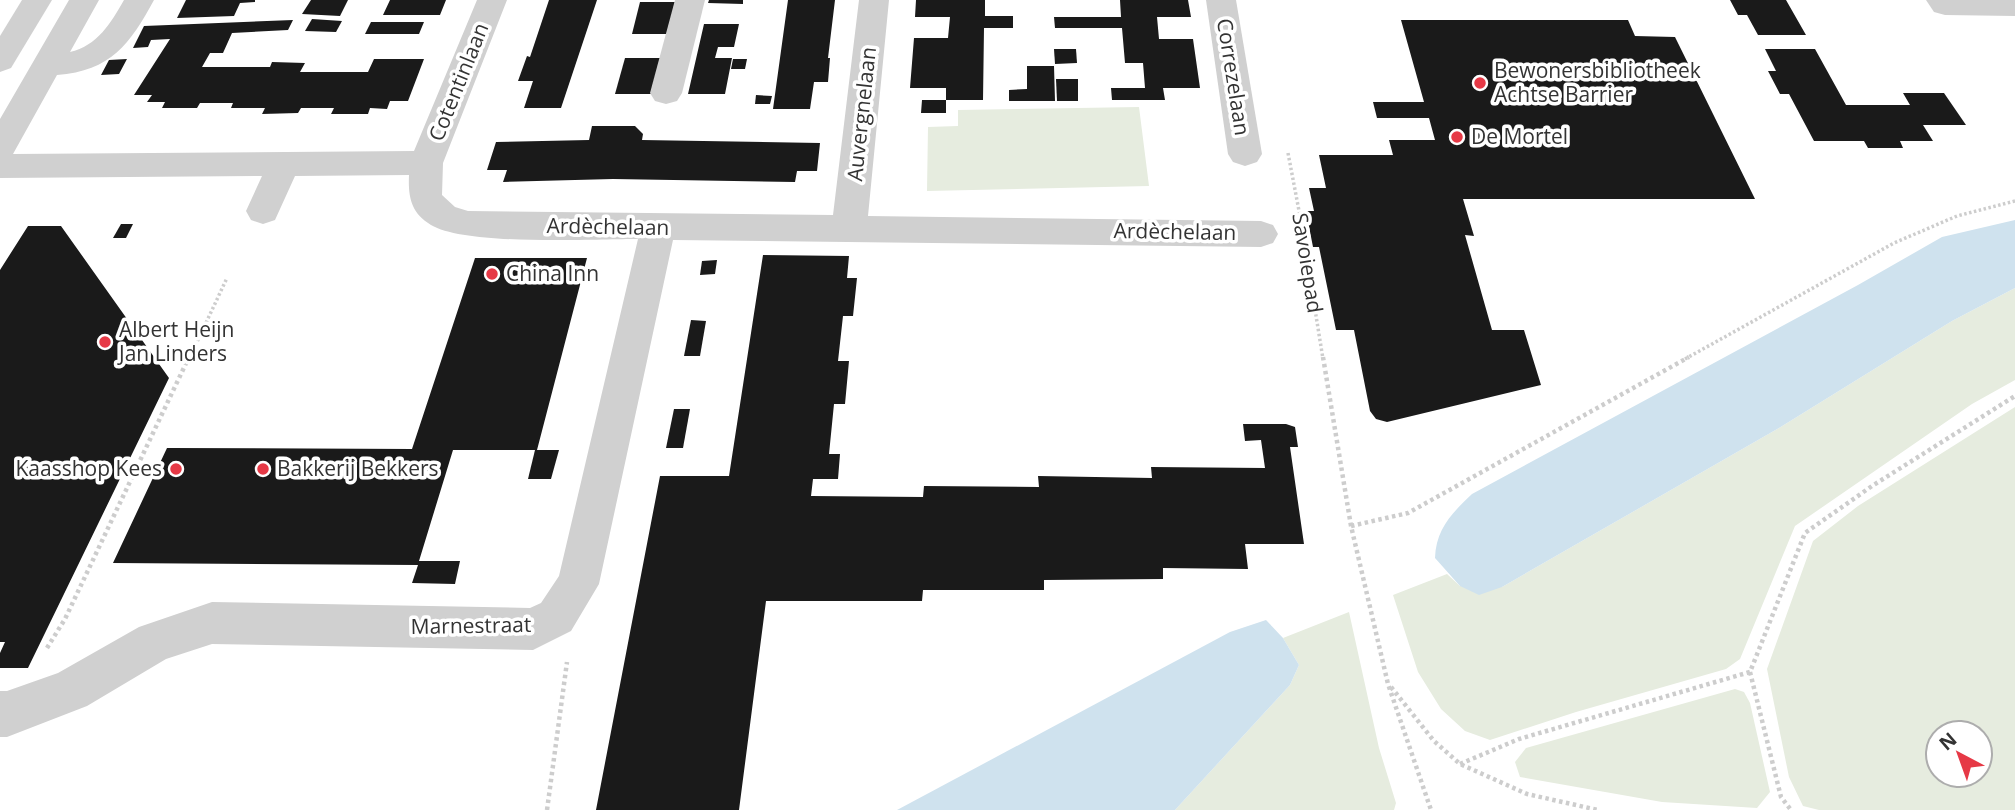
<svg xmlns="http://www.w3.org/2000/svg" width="2015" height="810" font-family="'Open Sans',sans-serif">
<rect width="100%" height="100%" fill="#fff"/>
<g fill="#e6ecdf" fill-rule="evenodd">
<polygon points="1139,107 1149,186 927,191 928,127 958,126 958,110"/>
<polygon points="2015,288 2015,380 1972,404 1795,526 1740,659 1726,669 1576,712 1490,740 1465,731 1441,709 1418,672 1393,595 1447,574 1460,586 1502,587 1779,428 1952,321"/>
<path d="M 2015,407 L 2015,810 L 1819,810 L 1803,806 L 1789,777 L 1767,669 L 1813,541 L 1858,506 ZM 1938,733 L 1980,733 L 1980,775 L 1938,775 Z"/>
<polygon points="1349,612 1379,748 1396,803 1394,810 1175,810 1290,685 1299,665 1283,638"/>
<polygon points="1735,689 1744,692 1750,703 1770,792 1757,808 1662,802 1520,777 1515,762 1526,748"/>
</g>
<g fill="#cfe2ee">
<path d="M 2015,220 L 2015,288 L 1952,321 L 1779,428 L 1502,587 L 1479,595 L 1460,586 L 1435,558 C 1436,529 1452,513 1472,494 L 1858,285 L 1942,237 Z"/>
<polygon points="1266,620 1283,638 1299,665 1290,685 1175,810 897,810 1230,632"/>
</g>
<g fill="#1a1a1a">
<polygon points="186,0 255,0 255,2 240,3 234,16 177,18"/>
<polygon points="311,0 348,0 340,16 302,14"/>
<polygon points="390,0 446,0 440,15 383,15"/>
<polygon points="549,0 597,0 561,108 524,108 533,81 518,81 527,56 530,57"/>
<polygon points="709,0 743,0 743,4 708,3"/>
<polygon points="788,0 835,0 828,58 830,58 828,82 814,82 810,109 773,109"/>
<polygon points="916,0 985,0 985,16 1013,16 1013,28 984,28 983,100 946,100 946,113 921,113 922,100 946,100 946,88 910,88 914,38 948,38 950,17 915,17"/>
<polygon points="1120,0 1188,0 1191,17 1157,17 1159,39 1193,39 1200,88 1163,88 1165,100 1112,100 1111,88 1145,88 1143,63 1125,63 1122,28 1055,28 1054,17 1121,17"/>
<polygon points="1730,0 1786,0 1806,35 1758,35 1747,15 1738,15"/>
<polygon points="640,2 675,2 667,34 632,34"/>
<polygon points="312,19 342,21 336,32 305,31"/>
<polygon points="293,20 288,30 232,33 223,53 210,53 202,67 270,67 272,62 305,63 300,72 368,72 374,59 424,59 408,101 390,101 387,109 370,108 368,114 331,114 334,108 301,108 298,113 262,114 265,108 231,108 233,103 200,103 197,108 162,108 165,102 147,102 152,95 134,95 170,39 151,40 148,47 133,48 144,26"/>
<polygon points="1401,20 1628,20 1635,36 1675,37 1755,199 1463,199 1474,236 1465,235 1492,330 1524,330 1541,385 1387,422 1376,419 1370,411 1354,330 1336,330 1319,247 1313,247 1306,211 1314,211 1309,188 1326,188 1319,155 1393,155 1389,140 1435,140 1429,118 1377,118 1373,102 1424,102"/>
<polygon points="371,22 424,22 419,34 365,34"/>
<polygon points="704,24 739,24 734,47 718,47 715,58 732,58 725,94 688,94"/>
<polygon points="1054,49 1076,49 1077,63 1055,64"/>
<polygon points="1765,49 1815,49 1846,105 1910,105 1903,93 1944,93 1966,125 1923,125 1933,141 1900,141 1903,148 1868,148 1864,141 1814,141 1789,94 1780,94 1768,71 1776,71"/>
<polygon points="625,58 661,58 652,94 615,94"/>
<polygon points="127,59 119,74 101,75 109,60"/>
<polygon points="733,59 747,59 745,69 731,69"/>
<polygon points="1027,66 1054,66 1055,101 1009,101 1009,90 1027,89"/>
<polygon points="1056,79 1078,79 1078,101 1057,101"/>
<polygon points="756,95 772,96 770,104 755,104"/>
<polygon points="592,126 635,126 643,134 642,140 820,143 817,171 797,171 795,182 613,179 503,182 507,170 487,170 496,142 589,140"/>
<polygon points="121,224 133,224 126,238 113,238"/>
<polygon points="28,226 61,226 169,378 28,668 0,668 0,653 5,642 0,642 0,270"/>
<polygon points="763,255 849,256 847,278 857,278 853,316 843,316 838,361 849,361 845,404 834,404 829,454 840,454 838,479 813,479 811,496 923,497 924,486 1039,487 1038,476 1152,478 1151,467 1265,468 1261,440 1245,441 1243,424 1286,424 1295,427 1298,447 1290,447 1304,544 1245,544 1248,569 1163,568 1163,579 1044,580 1044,590 923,590 922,601 766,601 739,810 596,810 660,476 729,476"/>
<polygon points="475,258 587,258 537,450 453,450 419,561 460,561 455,584 412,583 418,565 113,563 167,448 412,449"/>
<polygon points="717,260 715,274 700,275 702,261"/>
<polygon points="691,320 706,321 700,356 684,356"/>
<polygon points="674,409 690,409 683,448 666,448"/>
<polygon points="535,450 559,450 551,479 528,479"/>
</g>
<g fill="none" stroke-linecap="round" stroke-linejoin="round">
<g stroke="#cdcdcd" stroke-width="3.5" stroke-dasharray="2.5 2.5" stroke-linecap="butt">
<polyline points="1288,153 1300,216"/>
<polyline points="1303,235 1323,359"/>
<polyline points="189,359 227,278"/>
<polyline points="1685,359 1894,243 1957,216 2015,201"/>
</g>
<g stroke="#cdcdcd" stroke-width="4.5" stroke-dasharray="3.5 3.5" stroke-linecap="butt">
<polyline points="1323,357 1351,526 1388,684 1431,810"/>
<polyline points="1351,526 1408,513 1689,357"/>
<polyline points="47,648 65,619 189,357"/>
<polyline points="1750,672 1781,797 1791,810"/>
<polyline points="1391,687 1434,741 1460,764 1527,794 1598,810"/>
<polyline points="1460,764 1519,739 1750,672 1805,533 1872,486 2015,396"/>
<polyline points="547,810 567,662"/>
</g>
<g fill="#d0d0d0" fill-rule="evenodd">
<polygon points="22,0 52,0 11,68 0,72 0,36"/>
<path d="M 69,0 L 99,0 L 70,52 C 97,46 111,23 124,0 L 154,0 C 130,44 111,71 57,75 L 13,154 L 414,151 L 477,0 L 507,0 L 443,163 L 442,195 L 455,207 L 468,211 L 833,215 L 859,0 L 889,0 L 868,216 L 1261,221 L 1273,225 L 1278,234 L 1273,243 L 1261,247 L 673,240 L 599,584 L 571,631 L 533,650 L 212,644 L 166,659 L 87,706 L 7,737 L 0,737 L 0,691 L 7,691 L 58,673 L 139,627 L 212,602 L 530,608 L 541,603 L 559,576 L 638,239 C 592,239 466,246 431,225 C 411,213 408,197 409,175 L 295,176 L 275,220 L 263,224 L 251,220 L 246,211 L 262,176 L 0,178 L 0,119 Z"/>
<polygon points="675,0 705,0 682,93 677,101 666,104 655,101 650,93"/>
<polygon points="1206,0 1236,0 1262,154 1257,162 1245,166 1233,162 1228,154"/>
<polygon points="1926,0 2015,0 2015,16 1945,15 1934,12"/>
</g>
</g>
<g fill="#e63946" stroke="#fff" stroke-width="2.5">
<circle cx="1480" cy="83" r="7"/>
<circle cx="1457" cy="137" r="7"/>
<circle cx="492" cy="274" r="7"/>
<circle cx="105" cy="342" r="7"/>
<circle cx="176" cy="469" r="7"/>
<circle cx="263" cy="469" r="7"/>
</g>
<g text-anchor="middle" stroke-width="7" stroke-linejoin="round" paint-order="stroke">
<g font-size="21" fill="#333" stroke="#fff" text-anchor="start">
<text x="1494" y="78">Bewonersbibliotheek<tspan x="1494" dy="24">Achtse Barrier</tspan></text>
<text x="1471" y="144">De Mortel</text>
<text x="506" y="281">China Inn</text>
<text x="119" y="337">Albert Heijn<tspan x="119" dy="24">Jan Linders</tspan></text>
<text x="162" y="476" text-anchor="end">Kaasshop Kees</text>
<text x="277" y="476">Bakkerij Bekkers</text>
</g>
<g font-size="21" fill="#333" stroke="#fff">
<text transform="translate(1233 77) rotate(81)" y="7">Correzelaan</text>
<text transform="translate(459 82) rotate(-68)" y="7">Cotentinlaan</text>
<text transform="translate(862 114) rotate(-84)" y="7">Auvergnelaan</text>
<text transform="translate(608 227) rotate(1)" y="7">Ardèchelaan</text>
<text transform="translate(1175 232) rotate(1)" y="7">Ardèchelaan</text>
<text transform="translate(1307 263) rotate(81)" y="7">Savoiepad</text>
<text transform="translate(471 626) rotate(-1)" y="7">Marnestraat</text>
</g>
</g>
<g transform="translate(1959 754) rotate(319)"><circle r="33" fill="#ffffff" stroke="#adadad" stroke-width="2"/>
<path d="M0-5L12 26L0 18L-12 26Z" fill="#e63946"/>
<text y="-10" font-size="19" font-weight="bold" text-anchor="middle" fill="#333333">N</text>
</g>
</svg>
